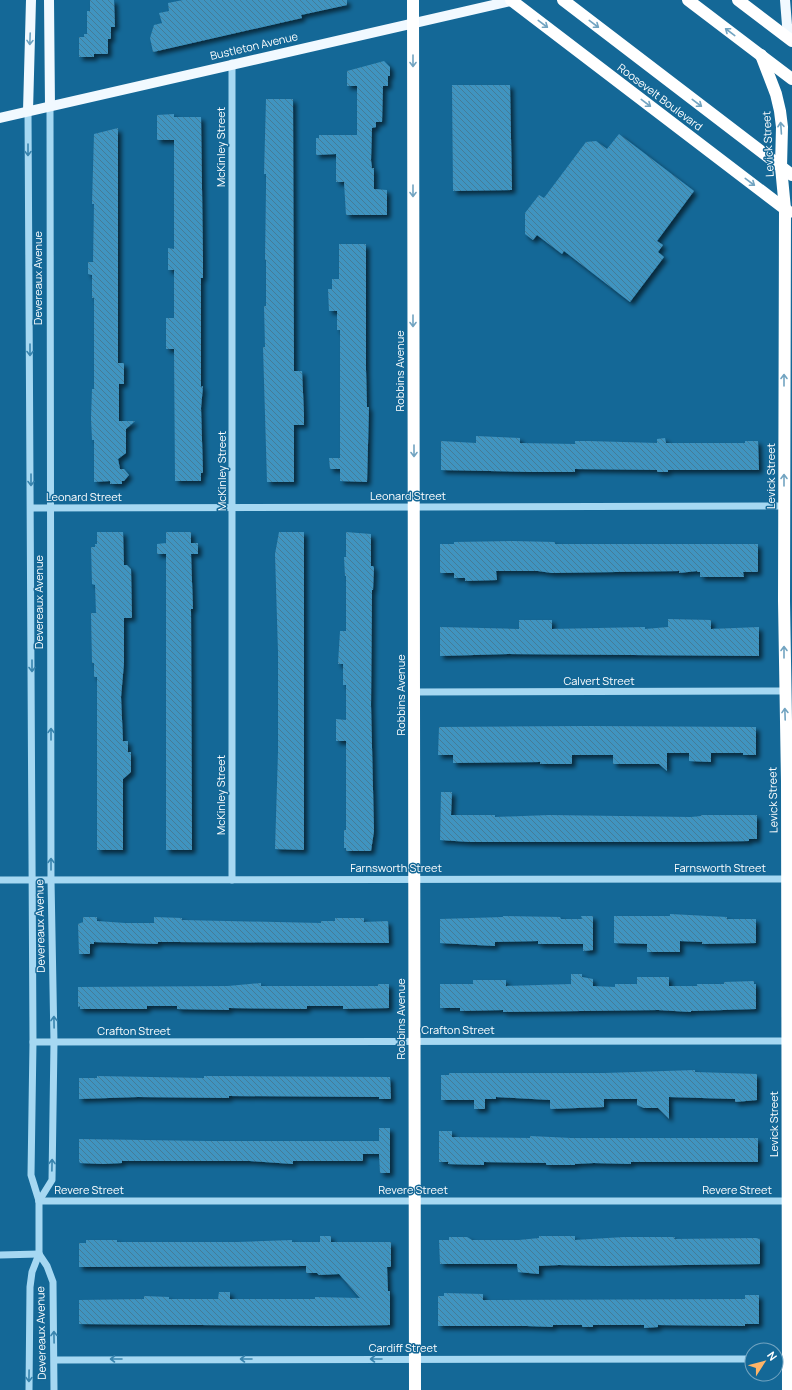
<svg xmlns="http://www.w3.org/2000/svg" width="792" height="1390" font-family="Manrope,sans-serif">
<defs>
<pattern id="building-back-hatch" width="6" height="6" patternUnits="userSpaceOnUse"><rect width="6" height="6" fill="#4194c0"/><path d="M-1 5l2 2M0 0l6 6M5-1l2 2" fill="none" stroke="#457b97"/></pattern>
<filter id="shadow"><feDropShadow dx="3.5" dy="3.5" stdDeviation="2" flood-color="#0009"/></filter>
</defs>
<rect width="100%" height="100%" fill="#146897"/>
<g fill="url(#building-back-hatch)" filter="url(#shadow)">
<polygon points="90,0 114,0 115,27 111,27 111,39 108,39 108,54 94,54 94,57 79,57 79,37 84,37 84,34 87,34 87,11 90,11"/>
<polygon points="183,0 347,0 347,5 301,15 302,18 153,52 150,38 154,25 162,23 159,13 169,11 168,3"/>
<polygon points="384,61 390,67 390,76 388,76 388,86 383,86 382,122 376,122 376,127 372,128 371,160 372,168 374,168 374,189 387,190 387,215 346,215 344,182 336,182 336,154 316,155 316,138 319,138 319,135 357,135 357,86 347,86 347,71"/>
<polygon points="452,85 510,85 512,190 453,191"/>
<polygon points="266,99 293,99 294,371 302,371 304,414 304,425 294,425 294,482 267,482 263,347 265,347 264,306 266,306 266,260 265,260 266,188 266,174 264,174"/>
<polygon points="174,114 174,117 201,117 203,260 203,278 201,278 201,387 203,386 201,408 203,473 201,473 201,481 175,481 174,349 166,349 166,318 174,318 174,270 168,270 168,248 174,249 174,140 157,140 157,115"/>
<polygon points="118,128 118,363 124,363 124,384 119,384 119,421 135,421 126,429 126,453 118,459 120,469 124,469 129,475 124,481 122,481 122,484 110,484 110,481 94,482 94,440 92,440 91,418 92,389 94,389 94,298 92,298 92,275 88,274 88,262 93,262 94,204 92,204 94,134"/>
<polygon points="619,134 694,191 657,241 663,245 658,252 664,257 630,302 564,251 562,254 537,235 533,240 525,234 525,213 539,195 544,198 586,142 596,141 607,149"/>
<polygon points="339,244 366,244 366,370 367,407 369,407 367,482 340,481 340,469 330,469 329,458 340,458 340,330 337,330 337,311 329,311 328,289 332,289 332,279 339,279"/>
<polygon points="476,436 520,438 520,443 575,444 575,441 588,441 657,443 657,439 665,438 666,443 745,443 745,441 758,441 759,470 668,470 668,472 657,472 657,470 575,469 575,472 531,472 441,470 441,441 476,443"/>
<polygon points="97,532 123,532 124,565 127,565 131,569 132,618 124,618 124,663 121,697 123,741 128,741 128,752 131,752 131,772 123,779 123,850 97,850 97,677 94,677 94,663 92,663 91,613 96,613 95,585 92,584 91,547 95,547 95,544 97,544"/>
<polygon points="166,532 191,532 191,543 198,543 198,554 191,554 193,609 191,609 192,850 166,850 166,554 157,554 157,544 166,543"/>
<polygon points="279,532 304,532 304,850 275,849 278,752 278,652 275,554"/>
<polygon points="346,532 371,534 371,566 373,566 374,568 373,590 372,590 371,705 374,831 371,851 346,851 346,848 344,848 344,830 346,830 346,741 336,741 336,719 346,720 346,685 343,685 343,664 338,664 340,631 346,631 346,576 345,576 344,557 346,557"/>
<polygon points="512,541 555,542 555,544 758,544 758,572 743,572 744,577 700,577 700,572 697,572 697,571 679,573 679,571 552,573 538,571 496,571 497,580 465,581 465,578 454,578 454,573 440,573 440,544 454,544 454,542"/>
<polygon points="668,619 711,620 711,629 759,627 759,656 508,654 440,656 440,627 519,629 519,620 552,620 552,629 645,627 645,629 668,627"/>
<polygon points="587,726 756,727 756,755 743,755 743,753 711,753 711,762 689,761 689,753 667,753 667,771 659,764 613,764 613,755 572,755 572,764 540,764 540,762 453,763 453,755 438,755 439,727"/>
<polygon points="441,792 452,792 451,815 495,815 495,817 549,815 691,817 701,816 701,815 757,815 757,839 749,839 749,841 694,842 470,842 440,840"/>
<polygon points="670,914 727,917 727,919 756,919 756,943 702,944 702,942 680,941 680,952 647,952 647,944 614,943 614,916 670,916"/>
<polygon points="503,916 560,917 561,919 582,919 581,916 593,916 593,950 583,951 583,944 538,944 538,941 495,942 495,946 440,943 440,919 503,917"/>
<polygon points="83,917 97,917 97,921 125,923 154,923 154,917 182,918 182,920 321,923 321,921 335,921 335,918 364,918 364,922 388,921 389,943 175,942 158,942 158,944 94,942 94,944 90,944 90,954 79,954 78,924 83,922"/>
<polygon points="571,974 582,974 582,977 593,979 593,986 615,987 615,984 637,984 637,977 669,977 669,986 697,986 697,984 724,984 724,982 754,981 754,984 756,984 756,1009 691,1011 691,1012 658,1010 503,1012 503,1010 460,1011 460,1008 440,1008 440,984 473,984 473,980 506,980 506,986 571,984"/>
<polygon points="261,983 261,986 378,986 378,984 389,984 389,1008 343,1009 343,1006 307,1006 307,1009 229,1008 229,1010 177,1009 177,1006 147,1006 147,1009 80,1009 80,1006 78,1007 78,987 228,986"/>
<polygon points="695,1070 695,1072 757,1074 757,1100 735,1102 735,1099 669,1097 669,1119 658,1108 644,1108 637,1105 637,1099 604,1099 604,1107 550,1109 550,1100 496,1097 496,1099 485,1099 485,1109 474,1109 474,1100 441,1100 441,1075 449,1075 449,1073 605,1073"/>
<polygon points="97,1076 204,1078 204,1076 390,1077 391,1099 379,1099 379,1097 229,1096 229,1098 138,1097 79,1099 79,1078 97,1078"/>
<polygon points="379,1128 390,1128 390,1173 380,1173 379,1154 363,1154 363,1161 293,1161 293,1164 250,1161 122,1161 122,1163 103,1164 80,1163 79,1161 79,1139 208,1141 379,1141"/>
<polygon points="439,1131 452,1131 452,1137 530,1138 530,1136 571,1138 758,1138 758,1162 631,1162 631,1164 594,1163 575,1164 575,1165 546,1165 546,1163 484,1162 484,1165 448,1164 448,1162 439,1162"/>
<polygon points="320,1236 331,1236 331,1242 391,1242 391,1267 387,1267 388,1291 390,1291 390,1325 328,1326 79,1324 79,1300 144,1299 144,1296 169,1297 169,1299 218,1299 219,1292 230,1292 230,1299 315,1299 315,1297 360,1298 339,1274 319,1275 317,1273 306,1273 306,1266 79,1267 79,1243 86,1243 86,1240 117,1240 117,1242 238,1242 292,1240 292,1242 320,1242"/>
<polygon points="539,1236 575,1236 575,1240 624,1237 675,1237 674,1239 756,1238 760,1239 760,1264 608,1266 559,1265 539,1266 539,1274 518,1272 517,1264 440,1264 439,1240 449,1240 449,1237 467,1237 472,1240 519,1240 539,1238"/>
<polygon points="444,1293 483,1294 483,1300 745,1299 745,1295 759,1295 759,1324 745,1324 745,1326 658,1325 658,1327 644,1328 644,1325 593,1325 593,1327 582,1327 582,1325 553,1325 553,1327 527,1326 438,1326 438,1296 444,1296"/>
</g>
<g fill="none" stroke-linecap="round" stroke-linejoin="round">
<g stroke="#a6d8f2" stroke-width="7">
<polyline points="28,111 33,1042 31,1175 39,1201 39,1254 32,1272 30,1287 29,1390"/>
<polyline points="31,508 784,506"/>
<polyline points="414,692 784,691"/>
<polyline points="0,880 790,879"/>
<polyline points="232,880 232,63"/>
<polyline points="33,1042 787,1041"/>
<polyline points="39,1201 52,1180 54,1042 51,880 50,106"/>
<polyline points="39,1201 787,1201"/>
<polyline points="39,1254 47,1266 53,1282 54,1390"/>
<polyline points="0,1255 39,1254"/>
<polyline points="776,1359 787,1359"/>
<polyline points="55,1360 752,1359"/>
</g>
<g stroke="#f1f9ff" stroke-width="10">
<polyline points="49,0 50,106"/>
<polyline points="785,0 787,25 792,37"/>
<polyline points="28,111 31,0"/>
<polyline points="0,118 515,0"/>
</g>
<g stroke="#fff" stroke-width="12">
<polyline points="413,0 415,1390"/>
<polyline points="511,0 789,212"/>
<polyline points="563,0 792,175"/>
<polyline points="688,0 792,79"/>
<polyline points="738,0 792,41"/>
<polyline points="761,55 776,94 780,111 782,127 781,167 785,209 784,601 787,781 788,1390"/>
</g>
</g>
<defs><path id="oneway-shaft" d="M-6 0H5M1.5-3L5.5 0L1.5 3" fill="none" stroke-width="1.6" stroke-linecap="round" stroke-linejoin="round"/></defs>
<g stroke="#72a4c1">
<use href="#oneway-shaft" transform="translate(543 24) rotate(37)"/>
<use href="#oneway-shaft" transform="translate(594 24) rotate(37)"/>
<use href="#oneway-shaft" transform="translate(730 32) rotate(-143)"/>
<use href="#oneway-shaft" transform="translate(413 61) rotate(90)"/>
<use href="#oneway-shaft" transform="translate(646 103) rotate(37)"/>
<use href="#oneway-shaft" transform="translate(697 103) rotate(37)"/>
<use href="#oneway-shaft" transform="translate(781 128) rotate(-94)"/>
<use href="#oneway-shaft" transform="translate(750 182) rotate(37)"/>
<use href="#oneway-shaft" transform="translate(413 191) rotate(90)"/>
<use href="#oneway-shaft" transform="translate(413 321) rotate(90)"/>
<use href="#oneway-shaft" transform="translate(784 380) rotate(-90)"/>
<use href="#oneway-shaft" transform="translate(414 451) rotate(90)"/>
<use href="#oneway-shaft" transform="translate(784 480) rotate(-90)"/>
<use href="#oneway-shaft" transform="translate(784 652) rotate(-90)"/>
<use href="#oneway-shaft" transform="translate(785 714) rotate(-92)"/>
</g>
<use stroke="#6ca2c1" href="#oneway-shaft" transform="translate(30 39) rotate(92)"/>
<g stroke="#3884ae">
<use href="#oneway-shaft" transform="translate(28 150) rotate(90)"/>
<use href="#oneway-shaft" transform="translate(30 350) rotate(90)"/>
<use href="#oneway-shaft" transform="translate(31 480) rotate(90)"/>
<use href="#oneway-shaft" transform="translate(32 666) rotate(90)"/>
<use href="#oneway-shaft" transform="translate(51 734) rotate(-90)"/>
<use href="#oneway-shaft" transform="translate(51 864) rotate(-90)"/>
<use href="#oneway-shaft" transform="translate(54 1022) rotate(-91)"/>
<use href="#oneway-shaft" transform="translate(52 1165) rotate(-89)"/>
<use href="#oneway-shaft" transform="translate(54 1337) rotate(-91)"/>
<use href="#oneway-shaft" transform="translate(116 1359) rotate(180)"/>
<use href="#oneway-shaft" transform="translate(246 1359) rotate(180)"/>
<use href="#oneway-shaft" transform="translate(376 1359) rotate(180)"/>
<use href="#oneway-shaft" transform="translate(29 1376) rotate(91)"/>
</g>
<g text-anchor="middle" stroke-width="3" stroke-linejoin="round" paint-order="stroke">
<g font-size="11" fill="#fff" stroke="#146897">
<text transform="translate(254 46) rotate(-13)" y="4">Bustleton Avenue</text>
<text transform="translate(660 97) rotate(37)" y="4">Roosevelt Boulevard</text>
<text transform="translate(768 144) rotate(-93)" y="4">Levick Street</text>
<text transform="translate(221 147) rotate(-90)" y="4">McKinley Street</text>
<text transform="translate(38 278) rotate(-90)" y="4">Devereaux Avenue</text>
<text transform="translate(400 371) rotate(-90)" y="4">Robbins Avenue</text>
<text transform="translate(222 471) rotate(-90)" y="4">McKinley Street</text>
<text transform="translate(771 476) rotate(-90)" y="4">Levick Street</text>
<text x="408" y="500">Leonard Street</text>
<text x="84" y="501">Leonard Street</text>
<text transform="translate(39 602) rotate(-90)" y="4">Devereaux Avenue</text>
<text x="599" y="685">Calvert Street</text>
<text transform="translate(401 695) rotate(-90)" y="4">Robbins Avenue</text>
<text transform="translate(221 795) rotate(-90)" y="4">McKinley Street</text>
<text transform="translate(773 800) rotate(-91)" y="4">Levick Street</text>
<text x="396" y="872">Farnsworth Street</text>
<text x="720" y="872">Farnsworth Street</text>
<text transform="translate(40 926) rotate(-91)" y="4">Devereaux Avenue</text>
<text transform="translate(401 1019) rotate(-90)" y="4">Robbins Avenue</text>
<text x="458" y="1034">Crafton Street</text>
<text x="134" y="1035">Crafton Street</text>
<text transform="translate(774 1124) rotate(-90)" y="4">Levick Street</text>
<text x="89" y="1194">Revere Street</text>
<text x="413" y="1194">Revere Street</text>
<text x="737" y="1194">Revere Street</text>
<text transform="translate(41 1333) rotate(-91)" y="4">Devereaux Avenue</text>
<text x="403" y="1352">Cardiff Street</text>
</g>
</g>
<g transform="translate(764 1362) rotate(54)"><circle r="19" fill="#146897" stroke="#72a4c1"/>
<path d="M0-3L7 15L0 10L-7 15Z" fill="#ffb467"/>
<text y="-6" font-size="11" font-weight="bold" text-anchor="middle" fill="#ffffff">N</text>
</g>
</svg>
